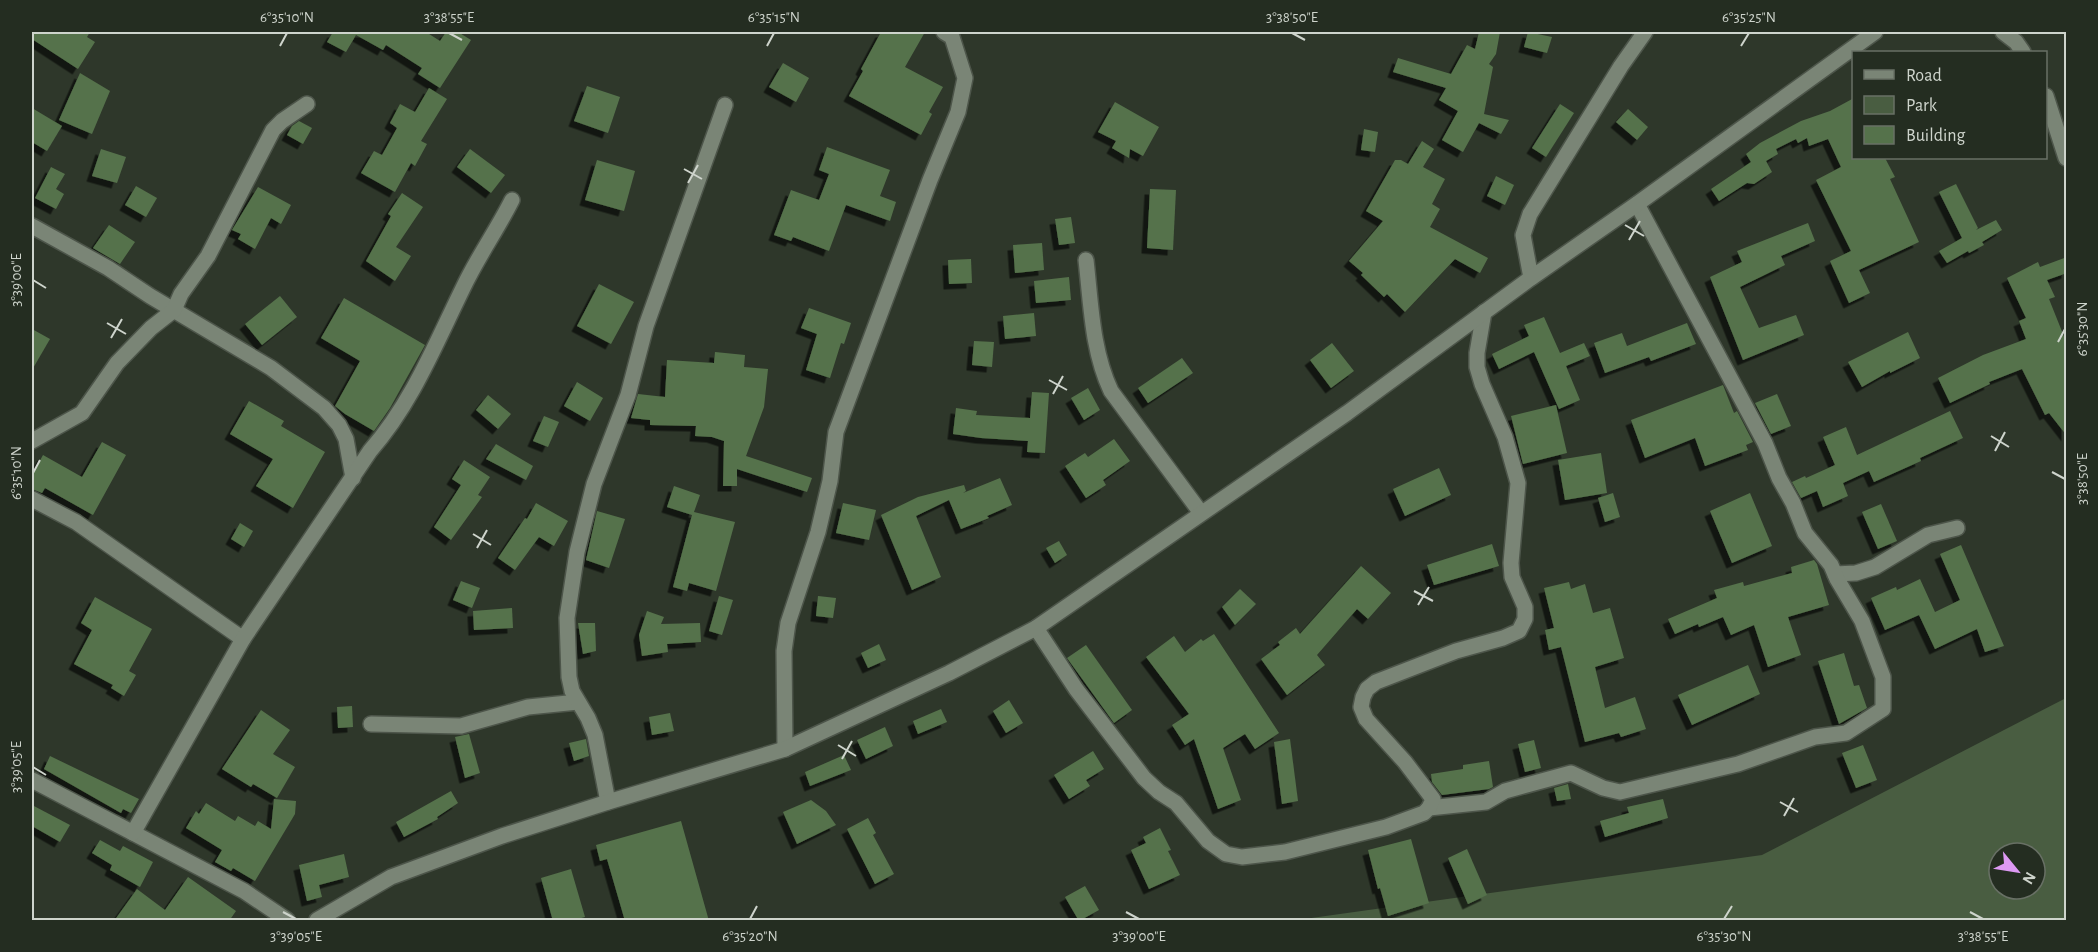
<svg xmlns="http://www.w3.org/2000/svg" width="2098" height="952" font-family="'Alegreya Sans',sans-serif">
<defs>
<filter id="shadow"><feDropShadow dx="-5.5" dy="5.5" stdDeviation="0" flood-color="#0009"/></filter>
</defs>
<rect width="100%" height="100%" fill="#2e372a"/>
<path fill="#495d41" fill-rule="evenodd" d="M 2066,698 L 2066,920 L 1297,920 L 1762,855 ZM 1999,853 L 2035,853 L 2035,889 L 1999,889 Z"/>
<g fill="#55724b" filter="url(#shadow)">
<polygon points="32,32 90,32 87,37 95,42 78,69 32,39"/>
<polygon points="333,32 426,32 440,41 446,32 458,32 471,40 440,88 418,74 422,68 386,45 383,50 356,35 346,52 327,42"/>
<polygon points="881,32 925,32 905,67 943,87 929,112 932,114 921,135 849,96 863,71 861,69"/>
<polygon points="1479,32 1500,32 1496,54 1489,64 1493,67 1484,114 1509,120 1501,134 1479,123 1463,152 1442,140 1458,111 1439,100 1446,88 1393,72 1398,58 1451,74 1467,45 1475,49"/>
<polygon points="1528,32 1552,37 1547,53 1524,47"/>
<polygon points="783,63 809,78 796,102 769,87"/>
<polygon points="80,73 110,91 92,134 59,120"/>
<polygon points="587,86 620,97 608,133 574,121"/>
<polygon points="429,88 447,99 421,141 427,144 415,166 411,163 395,192 361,173 374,151 382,155 397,128 390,123 400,104 415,112"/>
<polygon points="1854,98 1854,158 1885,158 1895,177 1890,179 1919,242 1859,270 1870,293 1849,303 1830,261 1851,251 1816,180 1841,167 1828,139 1809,146 1807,138 1798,143 1796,139 1776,149 1778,154 1766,161 1772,172 1754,184 1747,183 1719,201 1711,189 1751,162 1746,154 1760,143 1801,121 1830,111"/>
<polygon points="1115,102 1159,127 1143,156 1130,149 1129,158 1112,148 1116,141 1098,132"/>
<polygon points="1560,104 1574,113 1546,157 1532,148"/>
<polygon points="32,108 62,126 47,151 32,142"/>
<polygon points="1628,109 1648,127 1637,140 1616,122"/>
<polygon points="299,121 312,128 303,144 287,135 292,126"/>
<polygon points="1364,129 1378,132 1375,152 1361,150"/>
<polygon points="1422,141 1434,149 1423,167 1445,179 1432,204 1440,209 1430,227 1488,258 1480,273 1455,259 1405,312 1387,294 1384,297 1361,275 1363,273 1349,261 1383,221 1366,211 1395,160 1401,160 1408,164"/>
<polygon points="827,147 890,170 880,196 896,202 890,221 846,205 829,251 793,237 791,241 774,235 791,190 819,200 829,174 819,170"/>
<polygon points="101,149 126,157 117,183 92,176"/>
<polygon points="470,149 505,175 491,193 457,167"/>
<polygon points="597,160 635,171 624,211 585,200"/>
<polygon points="51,167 65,174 56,189 64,194 56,209 35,198"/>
<polygon points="1496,176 1514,185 1505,205 1487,196"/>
<polygon points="1956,184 1978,228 1976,230 1996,220 2002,230 1982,242 1984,245 1969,253 1968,251 1947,263 1939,251 1962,238 1939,192"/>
<polygon points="136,186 157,198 146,217 125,205"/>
<polygon points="258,187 291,205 281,224 271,218 255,249 238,239 241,234 232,230"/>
<polygon points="1150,189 1176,190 1173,250 1147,248"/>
<polygon points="402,193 423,207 396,247 411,256 395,281 366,261 391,216 388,214"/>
<polygon points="1071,217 1075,243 1059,245 1055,219"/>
<polygon points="1808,223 1815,241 1781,256 1785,265 1740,287 1759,328 1796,315 1804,335 1743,360 1710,277 1742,262 1737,251"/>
<polygon points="109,225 135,242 120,264 93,248"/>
<polygon points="1042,243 1044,270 1015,273 1013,245"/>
<polygon points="2067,257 2067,273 2047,280 2055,297 2049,299 2067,344 2067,436 2049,413 2045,415 2022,369 1989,382 1990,384 1950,403 1938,378 1983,355 2026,339 2019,321 2026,318 2007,278 2038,262 2040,267"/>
<polygon points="971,259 972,283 949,284 948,260"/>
<polygon points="1069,277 1071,300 1036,303 1034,281"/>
<polygon points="599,284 634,302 611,344 577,326"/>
<polygon points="280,296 297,317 262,345 245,324"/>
<polygon points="344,298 425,345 390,408 374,431 345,414 335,406 360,361 321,338"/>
<polygon points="809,308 851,323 844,344 841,343 830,378 806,370 817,334 801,328"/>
<polygon points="1034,313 1036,336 1005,339 1003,316"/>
<polygon points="1544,317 1560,353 1584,343 1590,356 1566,366 1580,400 1559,409 1534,352 1499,369 1492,354 1529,336 1524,325"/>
<polygon points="1687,323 1696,344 1651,361 1649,357 1605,373 1594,343 1622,333 1627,346"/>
<polygon points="32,329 50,339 32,370"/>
<polygon points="1908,332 1920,358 1890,373 1890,371 1862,387 1848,362"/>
<polygon points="974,341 994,342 992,367 972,365"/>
<polygon points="1332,343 1354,371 1331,388 1310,360"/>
<polygon points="715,352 745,355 744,367 768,369 764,407 746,456 812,478 807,492 737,469 737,486 723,486 724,441 712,437 695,436 696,426 650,425 650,420 631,418 638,394 665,397 667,360 714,363"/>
<polygon points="1182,358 1193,373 1148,403 1138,388"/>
<polygon points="577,382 603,398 590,421 564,406"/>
<polygon points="1723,385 1734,413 1737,411 1753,442 1746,445 1748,450 1705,466 1695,438 1645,458 1631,420"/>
<polygon points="1088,388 1100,410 1084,420 1071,398"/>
<polygon points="1032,392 1049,393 1045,453 1027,452 1028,441 981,438 953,434 956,408 977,411 976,415 1030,418"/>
<polygon points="1777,394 1791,426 1771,434 1755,403"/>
<polygon points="488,395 511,414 498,429 476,410"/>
<polygon points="249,401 284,421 281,426 325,452 293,508 256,486 273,459 230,434"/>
<polygon points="1556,405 1567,453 1523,464 1511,416"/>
<polygon points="1950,411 1963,438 1920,458 1921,461 1874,482 1869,471 1843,483 1848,496 1823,507 1817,491 1801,498 1792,482 1805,476 1806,478 1835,465 1823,437 1846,427 1857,455"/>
<polygon points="544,416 559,422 548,447 533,441"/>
<polygon points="1114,439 1130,461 1103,480 1106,485 1086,498 1065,466 1085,453 1088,457"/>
<polygon points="102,442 126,455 93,515 45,488 42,493 32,489 32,475 43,455 82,477"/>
<polygon points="496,444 533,466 526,480 486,459"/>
<polygon points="1601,453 1607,493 1565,500 1558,460"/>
<polygon points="464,460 490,477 478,495 482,497 451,540 434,527 461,485 452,479"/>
<polygon points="1439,468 1451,495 1405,516 1393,489"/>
<polygon points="1000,478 1012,505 987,516 989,518 961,529 949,500 916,516 941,577 912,590 881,515 918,497 964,485 966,491 963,493"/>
<polygon points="674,486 700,495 694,512 735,522 716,591 689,583 687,591 673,587 692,515 667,507"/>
<polygon points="1613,493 1620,517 1605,522 1598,498"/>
<polygon points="1750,493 1772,546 1732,563 1710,511"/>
<polygon points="536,503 568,521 554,546 539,537 515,570 498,558 525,518 527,519"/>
<polygon points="843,503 876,510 869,540 836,533"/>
<polygon points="1881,504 1897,541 1878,549 1862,512"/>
<polygon points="597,511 625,519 609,568 586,560"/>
<polygon points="240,523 253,531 244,547 231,539"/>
<polygon points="1059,541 1067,555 1055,563 1046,548"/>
<polygon points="1492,544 1499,566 1434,585 1427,565"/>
<polygon points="1961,545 2004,646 1985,652 1977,629 1935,649 1919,615 1885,630 1871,598 1896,587 1897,590 1920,579 1935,612 1960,600 1940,554"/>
<polygon points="1814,560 1817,564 1829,605 1788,617 1801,655 1768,667 1754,625 1731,635 1723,617 1699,627 1698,624 1675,634 1668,619 1717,598 1714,590 1743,582 1744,586 1792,573 1791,567"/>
<polygon points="1361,566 1391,593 1368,619 1357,609 1317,655 1325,665 1287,695 1261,659 1280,645 1278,642 1296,628 1300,634"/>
<polygon points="461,581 480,588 472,608 453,600"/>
<polygon points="1569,582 1571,589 1585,584 1593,613 1610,608 1624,658 1595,667 1605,708 1635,697 1646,729 1621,737 1619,733 1585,742 1561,647 1549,650 1545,630 1554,628 1544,588"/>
<polygon points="1240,589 1256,604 1235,625 1222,607"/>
<polygon points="719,596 733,600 722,635 709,631"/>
<polygon points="818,596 836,598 833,618 816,616"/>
<polygon points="95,597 152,629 129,671 136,675 124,696 111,688 113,685 74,664 92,630 81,623"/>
<polygon points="512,608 513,628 474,630 473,611"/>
<polygon points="647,611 664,617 661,624 700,623 701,642 667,644 668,652 642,656 639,635"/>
<polygon points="578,623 595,623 596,651 583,654"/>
<polygon points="1214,634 1279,733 1255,749 1245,734 1223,748 1241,800 1218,809 1194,739 1185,745 1172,725 1189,714 1146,657 1174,636 1185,652 1201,639 1203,641"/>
<polygon points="879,644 886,660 868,668 861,653"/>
<polygon points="1086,645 1132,710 1114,723 1067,658"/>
<polygon points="1844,653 1854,686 1859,685 1867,708 1839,724 1818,661"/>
<polygon points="1748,665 1760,694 1692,725 1678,695"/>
<polygon points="1009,700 1023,723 1006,733 993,711"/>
<polygon points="352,706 353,727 338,728 337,707"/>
<polygon points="941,709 947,722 918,734 913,721"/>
<polygon points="261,710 290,730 273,754 295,767 277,798 253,784 251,787 222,769"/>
<polygon points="670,713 674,731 652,735 649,717"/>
<polygon points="885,727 893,746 866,759 857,740"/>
<polygon points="469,734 480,773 465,778 455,737"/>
<polygon points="586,739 589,756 574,761 569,743"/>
<polygon points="1290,739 1298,801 1282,804 1274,742"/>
<polygon points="1534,740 1541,768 1525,772 1518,744"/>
<polygon points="1863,745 1877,780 1856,788 1842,753"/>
<polygon points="1093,751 1104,769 1086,780 1090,786 1069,799 1054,775"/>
<polygon points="844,755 851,770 810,786 805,772"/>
<polygon points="50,756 139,799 131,813 123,809 121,813 44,769"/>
<polygon points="1489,761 1493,787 1489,789 1442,795 1432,782 1431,774 1463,769 1463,765"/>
<polygon points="1568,784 1571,799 1557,801 1554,788"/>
<polygon points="451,791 458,803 437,817 438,819 404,837 396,822"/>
<polygon points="274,799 296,801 295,814 255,881 233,868 231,871 215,862 222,850 186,828 196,811 199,814 206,803 235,821 238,816 255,826 258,821 271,829"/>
<polygon points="1663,799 1668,818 1605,837 1600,821 1629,813 1627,807"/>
<polygon points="811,800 826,811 836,825 797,844 783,812"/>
<polygon points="32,805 70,825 60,842 32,826"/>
<polygon points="868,818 876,833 873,835 894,874 875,884 847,829"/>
<polygon points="681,821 709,921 625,921 607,859 600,861 596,845"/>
<polygon points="1160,828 1171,850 1168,851 1180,875 1149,889 1131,850 1146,843 1143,837"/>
<polygon points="1411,839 1429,903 1388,916 1380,888 1378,889 1368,850"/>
<polygon points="100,840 120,851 123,846 153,862 140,887 110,870 112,865 92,853"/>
<polygon points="1467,849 1487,895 1468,904 1448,858"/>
<polygon points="344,854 349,877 319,885 322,897 307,901 299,865"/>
<polygon points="571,869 585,917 571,921 553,921 541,878"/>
<polygon points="188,877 236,911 229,921 114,921 137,889 165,910"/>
<polygon points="1085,886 1099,910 1079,921 1065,897"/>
</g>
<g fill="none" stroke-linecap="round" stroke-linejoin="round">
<g stroke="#4d554a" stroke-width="18">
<g id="minor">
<polyline points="2003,32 2016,42 2023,52"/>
<polyline points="2046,96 2066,158"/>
<polyline points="32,226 108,268 150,296 271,368 324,408 339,425 346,439 353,478"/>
<path d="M 1086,260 C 1091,304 1092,351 1111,391 L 1201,513"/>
<polyline points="1531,278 1523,235 1530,214 1621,66 1645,32"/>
<polyline points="32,441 82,413 117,363 151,328 174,310 181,294 208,256 273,130 282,121 307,104"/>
<polyline points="32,499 76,522 243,639"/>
<polyline points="1835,574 1856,573 1875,567 1928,535 1957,528"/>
<polyline points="1036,628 1076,689 1144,778 1159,792 1176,803 1208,841 1226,854 1242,857 1285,852 1386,827 1424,813 1429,808 1486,802 1505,791 1571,773 1603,788 1620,792 1738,764 1815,737 1846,733 1883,709 1883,677 1862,621 1837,579 1831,565 1805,533 1793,503 1779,478 1765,443 1637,204"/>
<polyline points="371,724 461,726 528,707 578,702"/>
<polyline points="785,749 784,651 788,623 818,532 830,481 836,432 930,180 958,112 965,78 952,37 944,32"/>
<polyline points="32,780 244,891 287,920"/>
<polyline points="608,802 595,735 588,718 572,691 569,677 567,618 577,552 594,484 628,395 646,326 725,105"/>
<polyline points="1429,808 1433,799 1405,762 1366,719 1361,707 1363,697 1367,689 1376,682 1456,651 1503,638 1519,631 1525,619 1525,607 1512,577 1511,563 1518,483 1505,437 1482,384 1477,367 1477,353 1484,312"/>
<path d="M 133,833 L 243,639 L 370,451 C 412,403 435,345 463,288 C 477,258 497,230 512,200"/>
</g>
</g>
<g stroke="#4d554a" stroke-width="18">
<polyline id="tertiary" points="317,920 391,877 502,836 608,802 785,749 949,673 1036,628 1347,413 1531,278 1637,204 1875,32"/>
</g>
<use href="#minor" stroke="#7a8576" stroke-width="15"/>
<use href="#tertiary" stroke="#7a8576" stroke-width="15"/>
</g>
<path fill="none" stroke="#ced4cc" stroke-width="2" d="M 449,33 L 462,40M 1292,33 L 1305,40M 280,46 L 287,33M 767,46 L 774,33M 1741,46 L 1749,33M 684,169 L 702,179M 688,183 L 698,165M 1625,225 L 1644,236M 1629,240 L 1640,221M 33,280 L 46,288M 107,323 L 126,334M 111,338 L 122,319M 2058,342 L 2065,329M 1049,380 L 1067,390M 1053,394 L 1063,376M 1991,436 L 2009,447M 1995,451 L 2005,432M 2052,472 L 2065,479M 33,473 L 40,460M 473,534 L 491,545M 477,548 L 487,530M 1414,591 L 1433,601M 1418,605 L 1429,587M 838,745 L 856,756M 842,759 L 852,741M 33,767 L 46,775M 1780,802 L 1798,812M 1784,816 L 1794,798M 283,912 L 296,919M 1126,912 L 1139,919M 1970,912 L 1983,919M 750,919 L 757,906M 1724,919 L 1732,906"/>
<rect width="2098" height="952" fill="none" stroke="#242d21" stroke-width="66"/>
<rect x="1852" y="51" width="195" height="108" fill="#242d21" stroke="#687065" stroke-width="1.5"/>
<rect x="1864" y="70" width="30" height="9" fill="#7a8576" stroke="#687065" stroke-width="1.5"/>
<text x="1906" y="81" font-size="18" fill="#ced4cc">Road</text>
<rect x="1864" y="96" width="30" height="18" fill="#495d41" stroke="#687065" stroke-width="1.5"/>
<text x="1906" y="111" font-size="18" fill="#ced4cc">Park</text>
<rect x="1864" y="126" width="30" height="18" fill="#55724b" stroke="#687065" stroke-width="1.5"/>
<text x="1906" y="141" font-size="18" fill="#ced4cc">Building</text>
<g transform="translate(2017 871) rotate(120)"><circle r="28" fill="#242d21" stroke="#687065" stroke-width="1.5"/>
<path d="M0-4.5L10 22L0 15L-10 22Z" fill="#dd99f3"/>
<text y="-9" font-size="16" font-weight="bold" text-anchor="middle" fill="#ced4cc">N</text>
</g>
<rect x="33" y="33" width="2032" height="886" fill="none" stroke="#ced4cc" stroke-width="2"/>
<g font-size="15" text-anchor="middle" fill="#ced4cc">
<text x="287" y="22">6°35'10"N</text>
<text x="449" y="22">3°38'55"E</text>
<text x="774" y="22">6°35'15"N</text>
<text x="1292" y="22">3°38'50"E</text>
<text x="1749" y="22">6°35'25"N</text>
<text transform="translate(16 280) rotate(-90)" y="5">3°39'00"E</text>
<text transform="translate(2082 329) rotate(-90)" y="5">6°35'30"N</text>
<text transform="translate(16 473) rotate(-90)" y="5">6°35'10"N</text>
<text transform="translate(2082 479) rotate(-90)" y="5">3°38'50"E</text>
<text transform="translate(16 767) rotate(-90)" y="5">3°39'05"E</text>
<text x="296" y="941">3°39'05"E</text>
<text x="750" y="941">6°35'20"N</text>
<text x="1139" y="941">3°39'00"E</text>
<text x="1724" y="941">6°35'30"N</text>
<text x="1983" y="941">3°38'55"E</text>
</g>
</svg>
